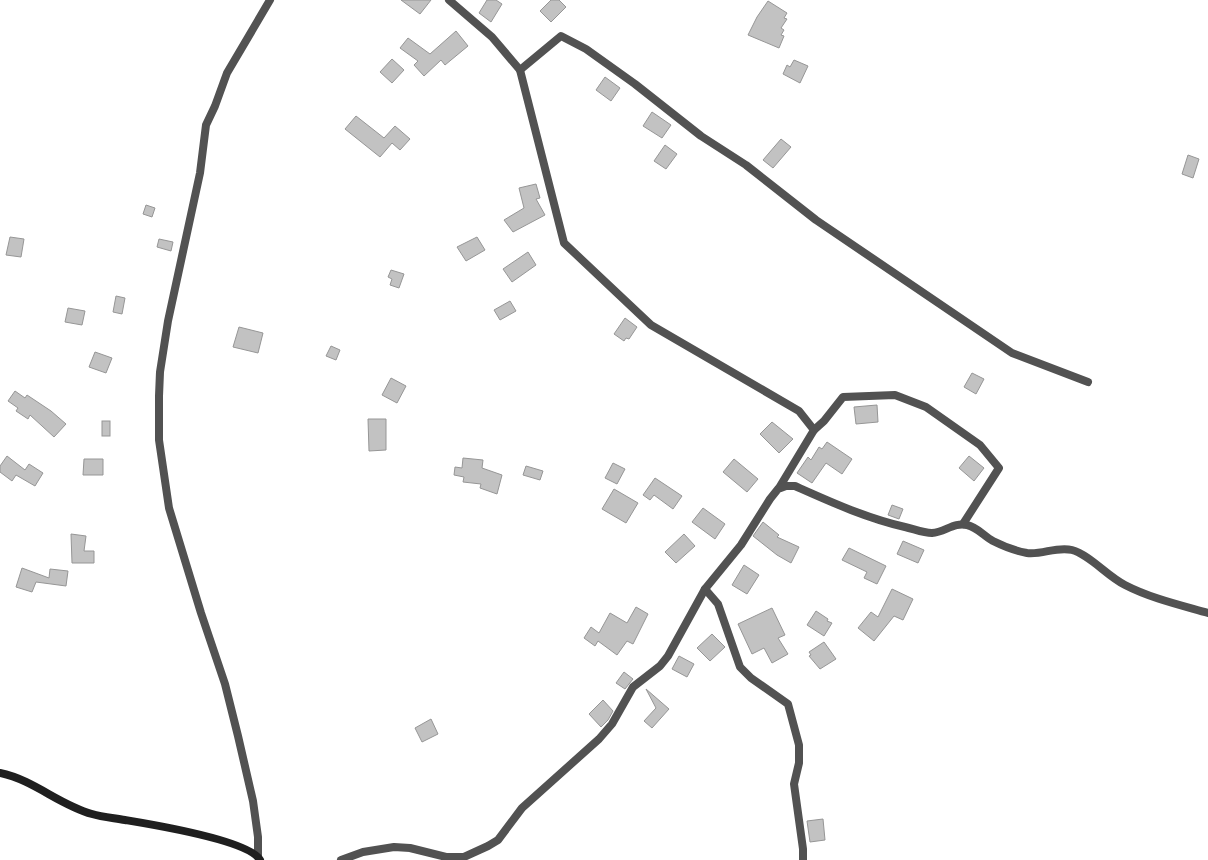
<svg xmlns="http://www.w3.org/2000/svg" width="1208" height="860" font-family="Signika,sans-serif">
<rect width="100%" height="100%" fill="#fff"/>
<g fill="#c2c2c2" stroke="#969696">
<polygon points="401,0 431,0 420,14"/>
<polygon points="487,0 496,0 502,4 491,22 479,13"/>
<polygon points="551,0 559,0 566,7 551,22 540,11"/>
<polygon points="768,1 787,13 784,18 787,19 781,28 784,30 781,35 784,36 779,48 748,35 757,17"/>
<polygon points="456,31 468,46 445,65 441,60 424,76 414,65 418,61 400,48 408,38 430,54"/>
<polygon points="392,59 404,70 392,83 380,72"/>
<polygon points="794,60 808,66 800,83 783,74 787,65 790,67"/>
<polygon points="605,77 620,88 611,101 596,90"/>
<polygon points="652,112 671,125 662,138 643,126"/>
<polygon points="356,116 384,138 395,126 410,139 400,150 392,143 380,157 345,129"/>
<polygon points="781,139 791,147 773,168 763,160"/>
<polygon points="665,145 677,154 666,169 654,161"/>
<polygon points="1188,155 1199,159 1193,178 1182,174"/>
<polygon points="536,184 540,198 536,199 545,215 513,232 504,220 524,208 519,188"/>
<polygon points="146,205 155,208 152,217 143,214"/>
<polygon points="10,237 24,239 21,257 6,255"/>
<polygon points="477,237 485,250 466,261 457,247"/>
<polygon points="159,239 173,242 171,251 157,247"/>
<polygon points="528,252 536,265 512,282 503,269"/>
<polygon points="391,270 404,274 399,288 390,285 392,279 388,277"/>
<polygon points="116,296 125,298 122,314 113,312"/>
<polygon points="510,301 516,311 500,320 494,310"/>
<polygon points="68,308 85,311 82,325 65,322"/>
<polygon points="625,318 637,327 629,339 626,338 624,341 614,334"/>
<polygon points="239,327 263,333 258,353 233,347"/>
<polygon points="331,346 340,350 336,360 326,356"/>
<polygon points="95,352 112,358 106,373 89,367"/>
<polygon points="972,373 984,379 976,394 964,387"/>
<polygon points="391,378 406,386 397,403 382,395"/>
<polygon points="15,391 25,398 27,395 51,411 66,424 54,437 30,415 28,419 16,411 18,408 8,401"/>
<polygon points="877,405 878,422 856,424 854,407"/>
<polygon points="368,419 386,419 386,450 369,451"/>
<rect x="102" y="421" width="8" height="15"/>
<polygon points="772,422 793,439 779,453 760,434"/>
<polygon points="827,442 852,459 842,474 826,463 812,483 797,473 808,457 811,460 819,447 822,449"/>
<polygon points="7,456 25,470 29,464 43,473 35,486 16,475 12,481 0,472 0,466"/>
<polygon points="969,456 984,468 974,481 959,468"/>
<polygon points="463,458 483,460 482,468 502,475 497,494 480,488 481,484 463,482 464,477 454,475 455,467 462,468"/>
<polygon points="84,459 103,459 103,475 83,475"/>
<polygon points="734,459 758,479 747,492 723,472"/>
<polygon points="613,463 625,469 617,484 605,478"/>
<polygon points="526,466 543,471 540,480 523,475"/>
<polygon points="655,478 682,496 673,509 654,495 650,500 643,495"/>
<polygon points="614,489 638,503 626,523 602,509"/>
<polygon points="892,505 903,509 899,519 888,515"/>
<polygon points="703,508 725,524 715,539 692,522"/>
<polygon points="763,522 779,535 777,537 799,547 791,563 777,555 753,536"/>
<polygon points="71,534 86,536 84,551 94,551 94,563 72,563"/>
<polygon points="684,534 695,546 676,563 665,552"/>
<polygon points="903,541 924,550 918,563 897,554"/>
<polygon points="849,548 886,566 877,584 864,578 867,572 842,560"/>
<polygon points="744,565 759,575 747,594 732,585"/>
<polygon points="22,568 49,578 50,569 68,571 66,586 36,582 32,592 16,587"/>
<polygon points="892,589 913,599 903,620 894,616 874,641 858,628 871,612 878,617"/>
<polygon points="636,607 648,614 633,644 627,641 617,655 598,641 595,646 584,638 591,627 599,633 610,613 627,623"/>
<polygon points="772,608 785,635 778,638 788,654 772,663 764,648 752,654 738,624"/>
<polygon points="816,611 828,619 827,621 832,623 824,636 807,625"/>
<polygon points="712,634 725,647 710,661 697,648"/>
<polygon points="824,642 836,659 820,669 809,656 811,655 809,652"/>
<polygon points="679,656 694,664 687,677 672,669"/>
<polygon points="624,672 633,679 625,689 616,683"/>
<polygon points="646,689 669,709 652,728 644,721 656,708"/>
<polygon points="603,700 613,711 608,720 601,727 589,714"/>
<polygon points="431,719 438,734 422,742 415,728"/>
<polygon points="823,819 825,840 810,842 807,821"/>
</g>
<g fill="none" stroke-linecap="round" stroke-linejoin="round">
<g stroke="#525252" stroke-width="8">
<polyline points="449,0 492,37 520,70 564,243 651,325 799,411 814,430 779,488"/>
<polyline points="520,70 561,36 586,49 635,84 701,136 746,165 816,220 1012,353 1088,382"/>
<polyline points="814,430 824,421 843,397 895,395 926,407 980,445 999,468 963,524"/>
<polyline points="705,589 718,604 740,667 751,678 788,704 799,745 799,763 794,784 803,849 803,860"/>
<polyline points="258,856 258,837 253,801 238,736 225,684 201,613 169,508 159,440 159,396 160,372 168,321 200,173 206,125 215,106 227,73 270,0"/>
<path d="M 341,860 L 363,852 L 394,847 L 410,848 L 446,857 L 464,857 L 488,846 L 498,840 L 522,808 L 599,739 L 612,724 L 633,687 L 660,666 L 668,656 L 705,589 L 741,545 L 770,499 L 778,489 L 786,486 L 795,486 C 831,502 866,518 905,527 C 914,529 923,533 932,533 C 945,532 954,522 967,525 C 977,527 984,536 993,541 C 1003,546 1016,551 1027,553 C 1042,555 1057,546 1072,550 C 1090,555 1107,576 1125,585 C 1150,598 1180,605 1208,613"/>
</g>
<path stroke="#1f1f1f" stroke-width="8" d="M 0,773 C 34,780 59,805 92,814 C 102,817 114,818 125,820 C 149,824 249,840 260,860"/>
</g>
</svg>
